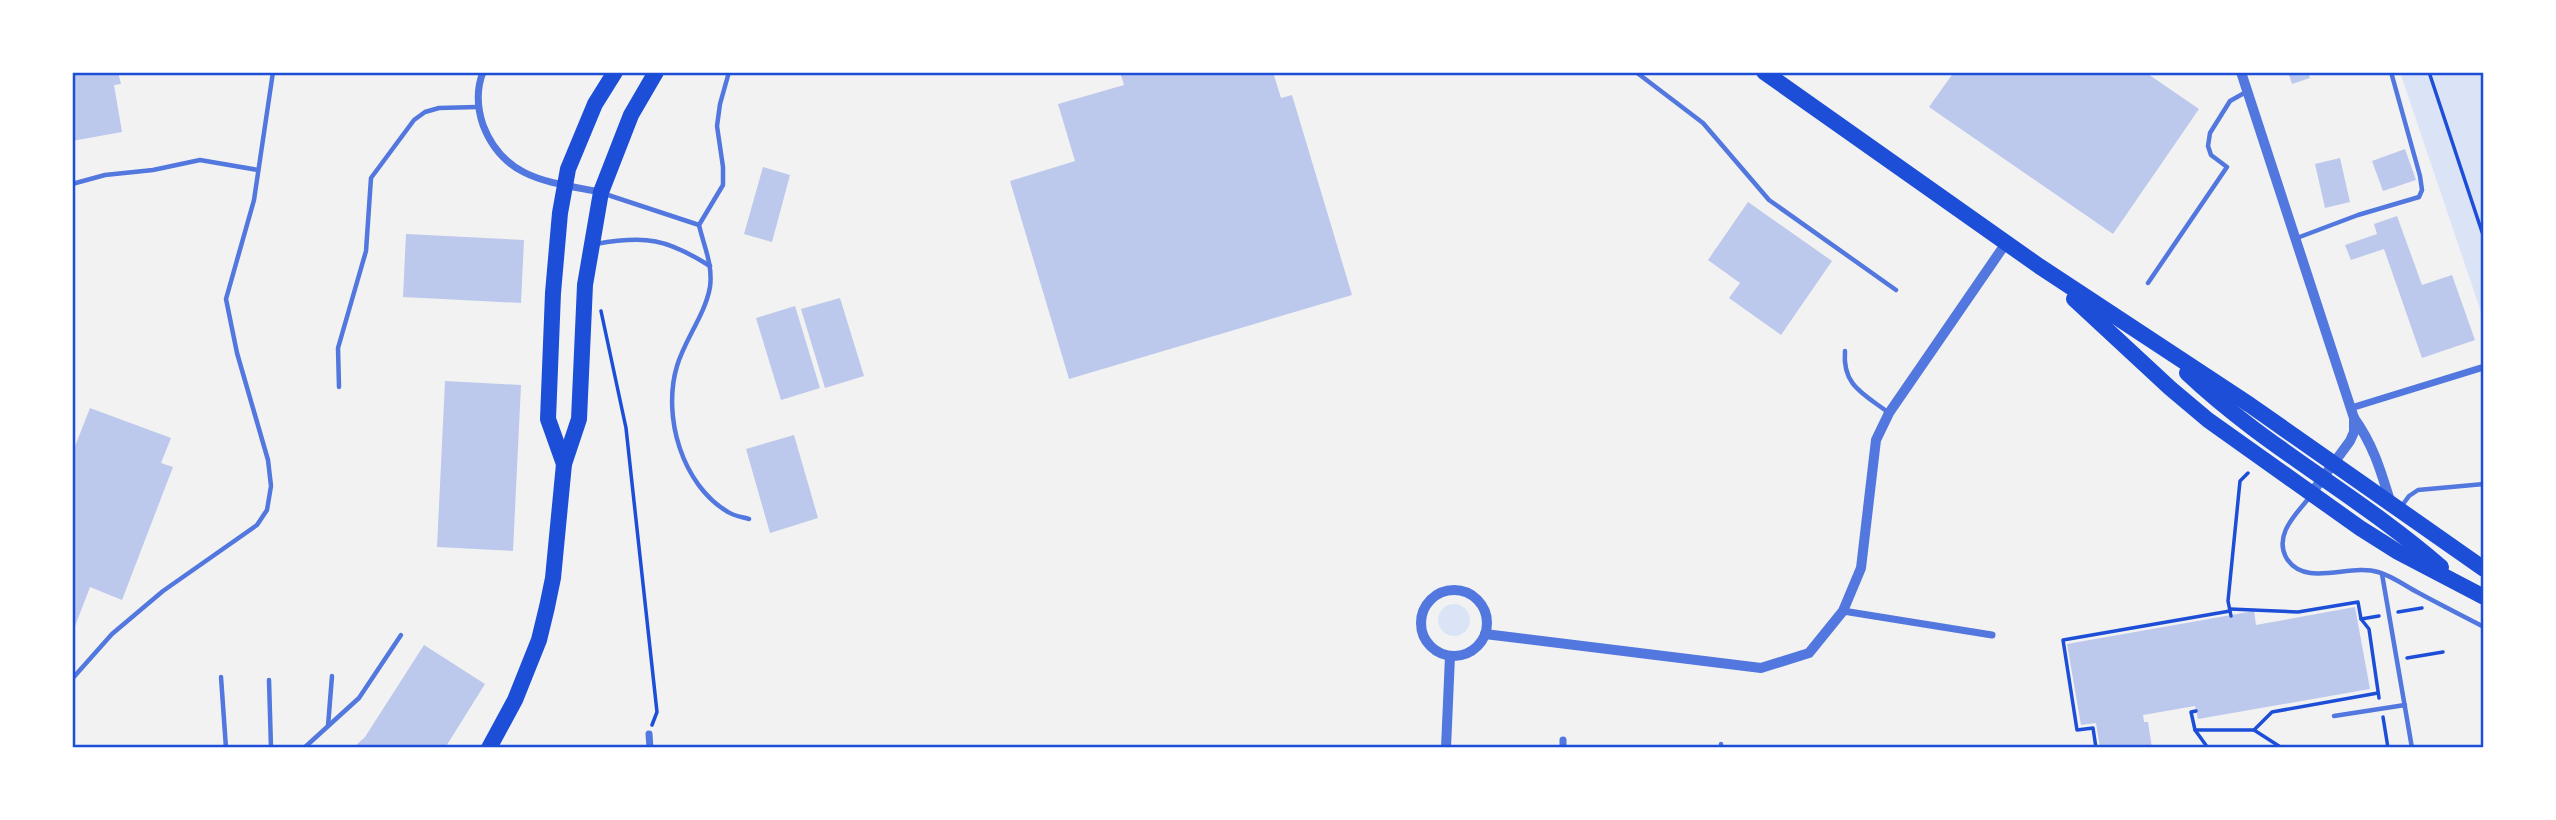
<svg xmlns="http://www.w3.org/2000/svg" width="2556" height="820" font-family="'Zilla Slab',serif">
<rect width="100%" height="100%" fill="#f2f2f2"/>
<g fill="#dbe4f7">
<polygon points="2400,72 2484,72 2484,321"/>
<circle cx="1454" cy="620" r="16"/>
</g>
<g fill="#bdc9ec">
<polygon points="72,72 118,72 121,84 114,85 122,132 72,141"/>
<polygon points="1120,72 1273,72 1281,98 1292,95 1352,295 1069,379 1010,181 1075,161 1058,104 1124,85"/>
<polygon points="1954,72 2145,72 2199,109 2113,234 1929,107"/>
<polygon points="2288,72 2308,72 2310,78 2292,84"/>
<polygon points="2405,149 2416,180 2383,191 2372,161"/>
<polygon points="2340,158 2350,202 2325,208 2315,164"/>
<polygon points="763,167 790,175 772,242 744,234"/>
<polygon points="1748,202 1832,261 1781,335 1729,298 1740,283 1708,260"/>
<polygon points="2397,216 2422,285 2452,275 2475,340 2422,358 2384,249 2351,260 2345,245 2377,234 2374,224"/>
<polygon points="406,234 524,240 521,303 403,297"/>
<polygon points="840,298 864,376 825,388 801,309"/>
<polygon points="795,306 820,388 781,400 756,318"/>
<polygon points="445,381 521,385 513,551 437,547"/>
<polygon points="90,408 171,438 161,463 173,467 122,600 90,587 72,634 72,454"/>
<polygon points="794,435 818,518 770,533 746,449"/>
<polygon points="2355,607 2370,689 2198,719 2195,706 2143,715 2144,722 2148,722 2152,748 2100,748 2096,723 2081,725 2067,644 2254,611 2256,625"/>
<polygon points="424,645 485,684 445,748 353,748 365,737"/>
</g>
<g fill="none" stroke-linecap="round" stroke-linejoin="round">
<g stroke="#1d4ed8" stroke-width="3.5">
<polyline points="2429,72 2484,238"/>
<polyline points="601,311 626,428 657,712 652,725"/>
<polyline points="2230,609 2298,612 2358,602 2361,619 2369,629 2379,698"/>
<polyline points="2398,612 2422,608"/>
<polyline points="2231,616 2228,601 2240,481 2248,473"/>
<polyline points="2361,619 2379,616"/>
<polyline points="2407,658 2443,652"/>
<polyline points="2196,711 2191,712 2195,730 2208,748"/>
<polyline points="2383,717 2388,748"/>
<polyline points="2195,730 2254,730 2282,748"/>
<polyline points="2254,730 2272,712 2378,693"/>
<polyline points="2096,748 2093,728 2077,730 2063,640 2230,611"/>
</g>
<g stroke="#5277de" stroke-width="4.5">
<path d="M 729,72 L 720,104 L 717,126 L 723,167 L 723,185 L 699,225 C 704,247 713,264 710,287 C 705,315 685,339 677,366 C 662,416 682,485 728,512 C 734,516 742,517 749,519"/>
<polyline points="1636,72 1703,123 1769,200 1896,290"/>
<polyline points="72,184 105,175 153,170 200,160 258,170"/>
<polyline points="605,194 699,225"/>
<polyline points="2297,238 2358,215 2419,197 2422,190 2420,176 2391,72"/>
<path d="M 596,244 C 646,235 667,239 710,266"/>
<polyline points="2148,283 2227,167 2211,155 2208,146 2210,133 2230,101 2246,92"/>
<path d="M 1845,351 C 1842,386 1864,394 1889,413"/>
<polyline points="339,387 338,348 366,251 371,178 414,120 425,112 439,108 477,107"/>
<path d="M 2309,498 C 2295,515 2273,536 2287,559 C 2306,588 2350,563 2378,572 C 2392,576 2404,585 2417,592 C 2439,604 2461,615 2484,627 L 2484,631"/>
<polyline points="2401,507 2409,496 2418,490 2484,484"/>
<polyline points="2382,574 2412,748"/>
<polyline points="221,677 226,748"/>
<polyline points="72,679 112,634 163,591 257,525 267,510 271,486 268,460 237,353 226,299 254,200 273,72"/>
<polyline points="269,680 271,748"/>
<polyline points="2334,716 2405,705"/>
<polyline points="328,726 332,676"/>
<polyline points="1721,744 1721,748"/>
<polyline points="304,748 359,698 401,635"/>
</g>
<g stroke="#5277de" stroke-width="7">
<path d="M 483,72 C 476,90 477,107 483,125 C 504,180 550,182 600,192"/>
<polyline points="2351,408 2484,367"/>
<polyline points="1843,611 1992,635"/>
<polyline points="649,734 650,748"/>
<polyline points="1563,748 1563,740"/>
</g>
<g stroke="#5277de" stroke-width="10">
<polyline points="2241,72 2354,418 2354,432 2350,441 2311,494"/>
<path d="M 2354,418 C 2374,446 2381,472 2391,504"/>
<circle cx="1454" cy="623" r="33"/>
<polyline points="1485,634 1761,668 1809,653 1843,611 1861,568 1876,440 1889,413 2006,243"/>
<polyline points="1446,748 1450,656"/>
</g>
<g stroke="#1d4ed8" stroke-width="16">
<polyline points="1764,72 2039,266 2250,405 2484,569"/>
<polyline points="2074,299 2170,388 2208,420 2360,528 2398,552 2484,597"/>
<path d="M 2187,373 C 2265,447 2361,497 2441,567"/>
<polyline points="564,464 548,419 553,293 560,213 568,169 595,104 615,72"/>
<polyline points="489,748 515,700 539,640 547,607 553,578 564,464 579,419 585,285 601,192 631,115 656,72"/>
</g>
</g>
<rect width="2556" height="820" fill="none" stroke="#ffffff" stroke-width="147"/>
<rect x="74" y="74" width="2408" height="672" fill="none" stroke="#1d4ed8" stroke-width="2.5"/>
</svg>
